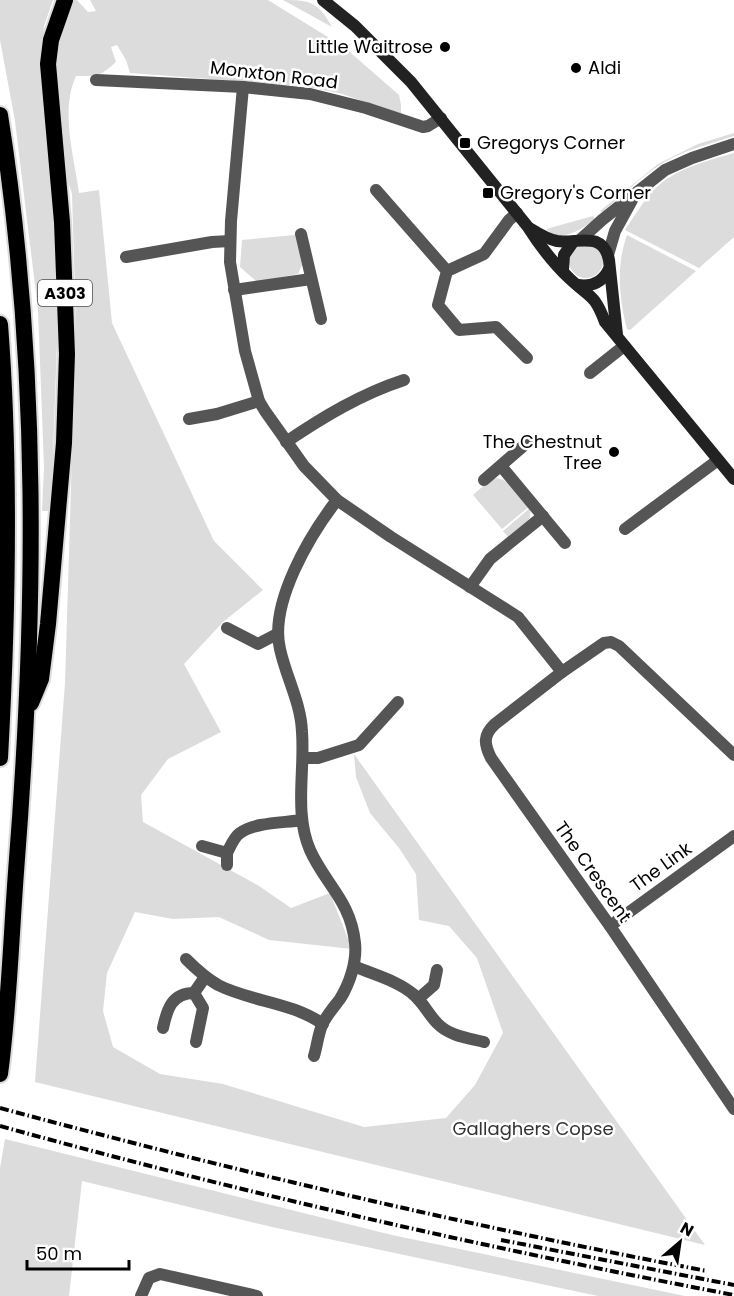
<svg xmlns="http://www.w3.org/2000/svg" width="734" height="1296" font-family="Poppins,sans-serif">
<rect width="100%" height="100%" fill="#fff"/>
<g fill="#dcdcdc">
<polygon points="0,0 53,0 44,26 40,76 55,236 58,314 51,511 42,511 44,467 38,310 15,121 0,40"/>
<path d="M 74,0 L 77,0 L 88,12 L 96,11 L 90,0 L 268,0 L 344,47 L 399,95 L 401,105 L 401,114 L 339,93 L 303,86 L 130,73 L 126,60 L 117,45 L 111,47 L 116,62 C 99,77 98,76 76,76 C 60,111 74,156 79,193 L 99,190 L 112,323 L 214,541 L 263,590 L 223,622 L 184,664 L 221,732 L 168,759 L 141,795 L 143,822 L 259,886 L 291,908 L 330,893 L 352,949 L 269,940 L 219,917 L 173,919 L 135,912 L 107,973 L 103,1011 L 113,1047 L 160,1074 L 223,1084 L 364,1127 L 446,1118 L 475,1085 L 503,1033 L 477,958 L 449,926 L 419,920 L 416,874 L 399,848 L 370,813 L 356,777 L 354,754 L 705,1245 L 35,1082 L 65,683 L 76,325 L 72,194 L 67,178 L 56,78 L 56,59 L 57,42 L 71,2 Z"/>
<path d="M 283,0 C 311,0 318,2 332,27 Z"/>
<path d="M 734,133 L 734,136 C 713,143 692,148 672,158 C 646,171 624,194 602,212 L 600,211 L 658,164 L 698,144 Z"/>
<path d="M 734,153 L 734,237 L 699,268 L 625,230 C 634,217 642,203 653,191 C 673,169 706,161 734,153 Z"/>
<path d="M 593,216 L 595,219 C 582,229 561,244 546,229 Z"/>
<polygon points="295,235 302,265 298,274 257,282 240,267 242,240"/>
<path d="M 627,235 L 696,271 L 630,330 L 627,329 C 619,299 616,265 627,235 Z"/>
<circle cx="586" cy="261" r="17"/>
<polygon points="498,478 505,481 530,506 502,529 473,495 490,480"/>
<path d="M 530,508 C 533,523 519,529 509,538 L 503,531 Z"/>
<polygon points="5,1139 392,1235 685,1296 598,1296 272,1227 82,1181 69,1296 0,1296 0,1168"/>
</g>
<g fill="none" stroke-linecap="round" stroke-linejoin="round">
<g stroke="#dbdbdb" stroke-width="20">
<g id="trunk">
<path d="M 0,115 C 40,366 36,619 16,872 C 11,939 9,1008 0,1074"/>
<path d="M 0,324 C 11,468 8,613 0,758"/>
<polyline points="31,703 41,679 48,624 64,443 67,354 62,222 48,64 51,40 65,0"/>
</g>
</g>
<g stroke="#555" stroke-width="12">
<polyline points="96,80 243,87 310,94 366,108 423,127 428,126 441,118"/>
<polyline points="243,87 231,221 230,262 245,351 259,401 265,411 304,466 337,500 391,537 518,617 562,672"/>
<polyline points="376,190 447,271 438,305 459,330 496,327 527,358"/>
<polyline points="301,234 321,319"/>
<polyline points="581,239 602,220 665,170 692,158 734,144"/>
<polyline points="608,255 615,231 632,200"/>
<polyline points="126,257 212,242 230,241"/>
<polyline points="447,271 484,254 509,220 517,213"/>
<polyline points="234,290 311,279"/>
<polyline points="590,373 624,346"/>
<polyline points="189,419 217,414 259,401"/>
<path d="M 286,442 C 323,417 361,394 404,380"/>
<polyline points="501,466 565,543"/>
<polyline points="484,480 528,442"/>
<polyline points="625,529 718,460"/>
<polyline points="470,587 490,559 543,516"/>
<polyline points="227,628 258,644 277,634"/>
<path d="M 734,755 L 619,646 L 611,642 L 604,643 L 562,672 L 495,724 C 483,735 484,744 491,758 L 610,926 L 734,1109"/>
<polyline points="303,758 318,758 359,745 398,702"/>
<path d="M 202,846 L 227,853 C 230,847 234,837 240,833 C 255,822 284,823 302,820"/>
<polyline points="227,865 227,853"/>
<polyline points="610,926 734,836"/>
<path d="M 186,959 C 196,969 206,978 218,985 C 252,1002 291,1002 323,1024"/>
<path d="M 354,966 C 374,975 396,980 413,994 C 423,1002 428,1014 437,1023 C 449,1036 468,1038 484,1042"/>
<polyline points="418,999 434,985 437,970"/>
<path d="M 163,1028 C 167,1009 172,993 194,993"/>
<polyline points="196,1042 203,1008 194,993 205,977"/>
<path d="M 314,1056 C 317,1046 318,1035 322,1025 C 326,1016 334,1007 340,999 C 350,983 357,961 355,943 C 351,901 325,884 310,850 C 294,813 305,771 302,732 C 301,703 286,677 280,649 C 269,603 310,535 337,500"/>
<polyline points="141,1296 149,1278 160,1274 257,1296"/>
</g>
<g stroke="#222" stroke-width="12">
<path d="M 323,0 L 355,26 L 411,82 L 528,227 C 540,246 553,263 570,279 C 590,298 594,293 605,322 L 734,479"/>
<path d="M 531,229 C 539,234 547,239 557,241 C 577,244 603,230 609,260 L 617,335"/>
<polyline points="563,270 564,255 573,242"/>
<path d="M 578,285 C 592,287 603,282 609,269"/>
</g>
<use href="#trunk" stroke="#000" stroke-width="16"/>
<g stroke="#000" stroke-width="4" stroke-dasharray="9 3 1.5 3" stroke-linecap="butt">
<path d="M 0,1108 C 234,1171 469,1226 707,1271"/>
<path d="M 0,1126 C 242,1193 487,1248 734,1295"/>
<polyline points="501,1240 734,1285"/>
</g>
</g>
<g fill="#000" stroke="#fff" stroke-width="2">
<circle cx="445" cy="47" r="6"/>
<circle cx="576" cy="68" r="6"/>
<rect x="459" y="137" width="12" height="12" rx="3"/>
<rect x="482" y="187" width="12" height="12" rx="3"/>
<circle cx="614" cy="452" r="6"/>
</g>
<g text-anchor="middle" stroke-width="5" stroke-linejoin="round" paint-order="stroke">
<rect fill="#fff" stroke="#4c4c4c" stroke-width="1.5" x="38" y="280" width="54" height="26" rx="4.5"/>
<g font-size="16" font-weight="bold" fill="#000">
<text x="65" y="299">A303</text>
</g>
<g font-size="18" fill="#000" stroke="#fff" text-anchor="start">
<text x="433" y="53" text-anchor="end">Little Waitrose</text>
<text x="588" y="74">Aldi</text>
<text x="477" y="149">Gregorys Corner</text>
<text x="500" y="199">Gregory's Corner</text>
<text x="602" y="448" text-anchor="end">The Chestnut<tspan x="602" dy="21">Tree</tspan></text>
</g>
<g font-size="18" fill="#000" stroke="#fff">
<text transform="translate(274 75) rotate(7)" y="6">Monxton Road</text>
<text transform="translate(661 867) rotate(-36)" y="6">The Link</text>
<text transform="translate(593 872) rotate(55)" y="6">The Crescent</text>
</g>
<g font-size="18" fill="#333" stroke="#fff">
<text x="533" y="1135">Gallaghers Copse</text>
</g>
</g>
<g transform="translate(680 1242) rotate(29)" stroke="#ffffff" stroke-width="4.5" paint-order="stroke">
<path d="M0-4.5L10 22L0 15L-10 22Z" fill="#000000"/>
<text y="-9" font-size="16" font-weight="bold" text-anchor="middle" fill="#000000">N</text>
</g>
<path d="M27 1260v9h102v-9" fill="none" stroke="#000000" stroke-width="3"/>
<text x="36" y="1260" font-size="18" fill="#000000" stroke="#ffffff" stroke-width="4.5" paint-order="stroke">50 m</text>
</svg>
